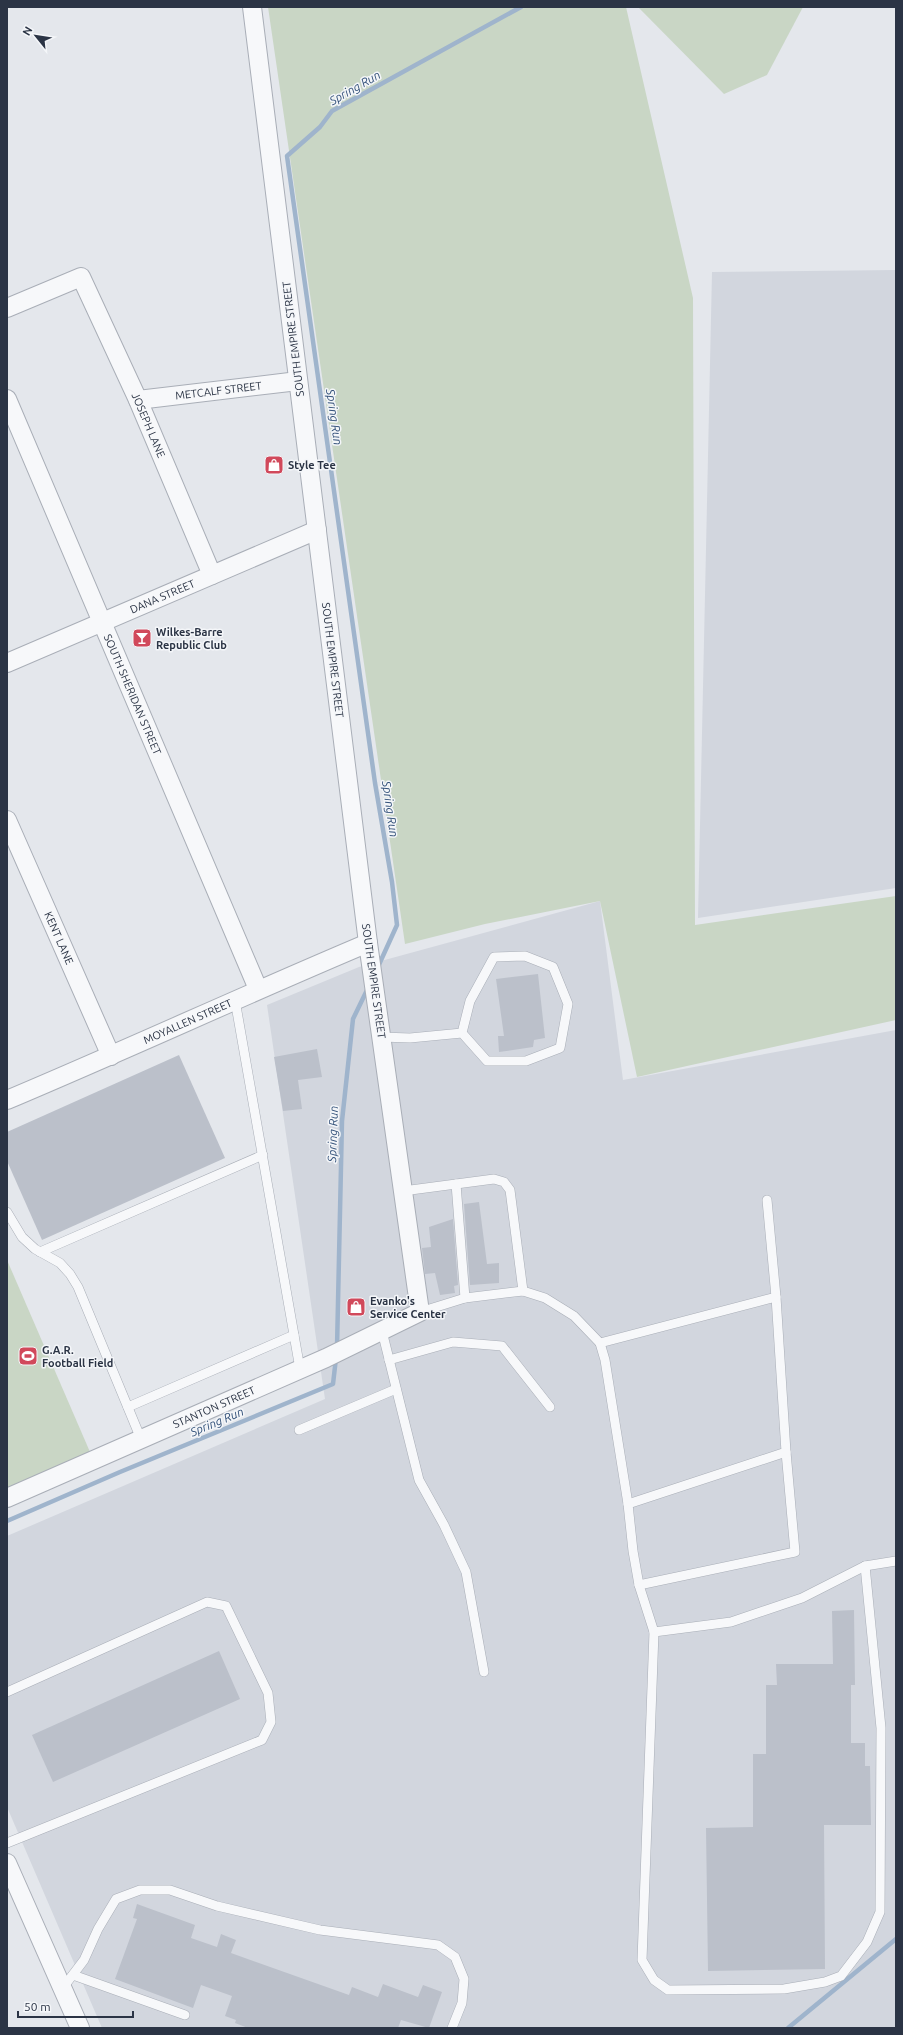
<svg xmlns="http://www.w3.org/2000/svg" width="903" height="2035" font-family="Ubuntu,sans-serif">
<rect width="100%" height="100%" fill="#e4e7ec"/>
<g fill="#d2d6de">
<polygon points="896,270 896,888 698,918 712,272"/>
<polygon points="600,901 623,1080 896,1030 896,2028 102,2028 7,1807 7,1536 325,1399 267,1005 359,967"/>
</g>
<g fill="#c9d6c5">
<polygon points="268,7 626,7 693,298 695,925 896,896 896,1020 637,1077 600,901 485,924 405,944"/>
<polygon points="638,7 803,7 767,75 724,94"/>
<polygon points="7,1260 90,1452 7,1490"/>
</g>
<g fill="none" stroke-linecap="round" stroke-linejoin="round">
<g stroke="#9fb4cc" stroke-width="4.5">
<polyline points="377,969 397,925 392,882 375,783 287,156 320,127 332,111 521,7"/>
<polyline points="337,1348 342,1121 353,1019 368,988"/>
<polyline points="7,1521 120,1472 333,1384 336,1358"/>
<polyline points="788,2028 896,1939"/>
</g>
</g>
<g fill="#bbc0ca">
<polygon points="538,974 545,1038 534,1040 533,1047 499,1052 498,1036 504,1036 496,979"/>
<polygon points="317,1049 322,1077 298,1080 302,1109 283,1111 274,1057"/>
<polygon points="179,1055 225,1158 42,1240 7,1161 7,1132"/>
<polygon points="479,1202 487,1264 499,1263 499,1283 470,1285 464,1204"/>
<polygon points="453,1219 458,1285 454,1286 455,1293 440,1295 435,1273 425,1274 422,1248 431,1247 429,1227"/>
<polygon points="854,1610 855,1685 851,1685 851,1743 865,1743 865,1766 870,1766 871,1825 824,1825 825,1969 708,1971 706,1828 753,1827 753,1754 766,1754 766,1685 777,1685 776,1664 833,1664 832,1611"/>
<polygon points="219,1651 240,1699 53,1782 32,1735"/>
<polygon points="137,1904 195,1925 191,1938 217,1947 221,1934 236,1940 231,1953 349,1995 352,1987 378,1997 383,1984 418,1997 423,1985 442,1992 429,2028 401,2020 398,2028 248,2028 235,2023 236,2020 225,2016 232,1996 201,1985 193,2008 115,1979 137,1919 133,1918"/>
</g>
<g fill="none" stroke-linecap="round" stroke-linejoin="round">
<g stroke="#a9aeb7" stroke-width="10">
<g id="service">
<polyline points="235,1000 300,1369"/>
<polyline points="381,1037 410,1038 462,1033 470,1001 494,957 525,956 553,967 568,1004 560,1048 526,1061 487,1061 462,1033"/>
<polyline points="456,1184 465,1298"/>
<polyline points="403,1191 494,1179 504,1182 510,1190 523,1291"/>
<polyline points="767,1200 776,1297"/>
<polyline points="7,1212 22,1237 35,1249 60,1263 70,1274 78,1287 141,1439"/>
<polyline points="40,1252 263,1155"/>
<polyline points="420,1312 465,1298 523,1291 545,1298 574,1316 600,1343 605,1360 628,1504 633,1551 639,1585 654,1632 731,1622 802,1598 865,1566 896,1561"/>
<polyline points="382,1331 419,1480 444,1525 466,1572 484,1672"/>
<polyline points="600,1343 776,1297 786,1452 628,1504"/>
<polyline points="389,1360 453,1342 502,1346 550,1407"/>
<polyline points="128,1407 294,1335"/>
<polyline points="299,1430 396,1389"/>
<polyline points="639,1585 795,1552 786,1452"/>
<polyline points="654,1632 642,1960 654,1980 668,1990 784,1989 825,1982 841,1976 867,1942 880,1912 881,1728 865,1566"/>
<polyline points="7,1692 207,1602 226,1606 268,1693 271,1722 262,1740 7,1843"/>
<polyline points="73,1975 185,2015"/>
<polyline points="62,1989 84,1960 98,1929 116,1899 140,1890 170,1890 217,1906 320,1930 438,1945 455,1957 464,1979 462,2003 452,2028"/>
</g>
</g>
<g stroke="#a9aeb7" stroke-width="20">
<g id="minor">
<path id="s1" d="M 7,308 L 81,277 L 138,400 L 212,575"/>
<path id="s2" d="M 7,399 L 258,989"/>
<path id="s3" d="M 138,400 L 298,381"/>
<path id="s4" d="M 7,663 L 317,530"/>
<path id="s5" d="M 7,820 L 111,1056"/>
<path id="s6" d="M 7,1100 C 128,1049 247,994 368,943"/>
<path id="s7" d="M 7,1498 L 326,1358 L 420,1312 L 368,943 L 252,7"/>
<polyline points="7,1863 80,2028"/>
</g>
</g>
<use href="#service" stroke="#f7f8fa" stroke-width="9"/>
<use href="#minor" stroke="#f7f8fa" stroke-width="18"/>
</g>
<defs>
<g id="shop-square" transform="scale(1)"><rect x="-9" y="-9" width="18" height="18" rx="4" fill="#d1495b" stroke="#f4f6f9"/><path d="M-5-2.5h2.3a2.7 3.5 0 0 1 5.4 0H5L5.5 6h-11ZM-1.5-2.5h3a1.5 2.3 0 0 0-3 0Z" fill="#fff"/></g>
<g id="bar-square" transform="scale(1)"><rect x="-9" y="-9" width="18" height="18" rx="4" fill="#d1495b" stroke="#f4f6f9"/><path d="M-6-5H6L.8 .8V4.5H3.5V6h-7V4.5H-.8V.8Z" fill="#fff"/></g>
<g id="stadium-square" transform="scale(1)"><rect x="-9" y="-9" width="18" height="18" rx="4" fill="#d1495b" stroke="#f4f6f9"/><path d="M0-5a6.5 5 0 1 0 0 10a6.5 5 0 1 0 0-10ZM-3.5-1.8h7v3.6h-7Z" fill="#fff"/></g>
</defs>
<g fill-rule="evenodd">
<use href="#shop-square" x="274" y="465"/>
<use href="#bar-square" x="142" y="638"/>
<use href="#shop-square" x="356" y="1307"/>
<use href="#stadium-square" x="28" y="1356"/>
</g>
<g text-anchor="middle" stroke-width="3" stroke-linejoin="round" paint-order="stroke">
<g font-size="11" fill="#2b3445" stroke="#f4f6f9">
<text transform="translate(293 339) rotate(-97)" y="4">SOUTH EMPIRE STREET</text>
<text dy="4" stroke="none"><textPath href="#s3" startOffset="81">METCALF STREET</textPath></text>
<text dy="4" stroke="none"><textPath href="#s1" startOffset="243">JOSEPH LANE</textPath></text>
<text dy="4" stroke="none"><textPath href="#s4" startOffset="169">DANA STREET</textPath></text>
<text transform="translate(333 660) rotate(83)" y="4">SOUTH EMPIRE STREET</text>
<text dy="4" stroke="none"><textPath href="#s2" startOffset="321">SOUTH SHERIDAN STREET</textPath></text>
<text dy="4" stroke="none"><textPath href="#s5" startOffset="129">KENT LANE</textPath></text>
<text transform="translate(374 981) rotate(82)" y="4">SOUTH EMPIRE STREET</text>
<text dy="4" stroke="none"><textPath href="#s6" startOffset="197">MOYALLEN STREET</textPath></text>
<text dy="4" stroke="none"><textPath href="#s7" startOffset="226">STANTON STREET</textPath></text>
</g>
<g font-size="11" font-weight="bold" fill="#2b3445" stroke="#f4f6f9" text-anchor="start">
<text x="288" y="469">Style Tee</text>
<text x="156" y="636">Wilkes-Barre<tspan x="156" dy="13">Republic Club</tspan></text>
<text x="370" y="1305">Evanko's<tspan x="370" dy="13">Service Center</tspan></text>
<text x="42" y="1354">G.A.R.<tspan x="42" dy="13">Football Field</tspan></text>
</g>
<g font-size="12" font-style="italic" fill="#34527a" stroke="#f4f6f9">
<text transform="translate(355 88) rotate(-30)" y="4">Spring Run</text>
<text transform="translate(334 417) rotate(82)" y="4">Spring Run</text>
<text transform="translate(390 809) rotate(82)" y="4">Spring Run</text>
<text transform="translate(333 1134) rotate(-88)" y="4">Spring Run</text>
<text transform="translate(217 1422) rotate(-23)" y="4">Spring Run</text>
</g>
</g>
<rect width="903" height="2035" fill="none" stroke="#2b3445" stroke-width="16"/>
<g transform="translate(36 36) rotate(300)" stroke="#f4f6f9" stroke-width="3" paint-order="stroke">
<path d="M0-3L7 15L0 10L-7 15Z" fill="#2b3445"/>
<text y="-6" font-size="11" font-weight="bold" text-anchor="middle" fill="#2b3445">N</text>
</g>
<path d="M18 2011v6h115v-6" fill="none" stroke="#2b3445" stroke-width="2"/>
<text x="24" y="2011" font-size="12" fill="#2b3445" stroke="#f4f6f9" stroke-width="3" paint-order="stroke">50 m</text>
</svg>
